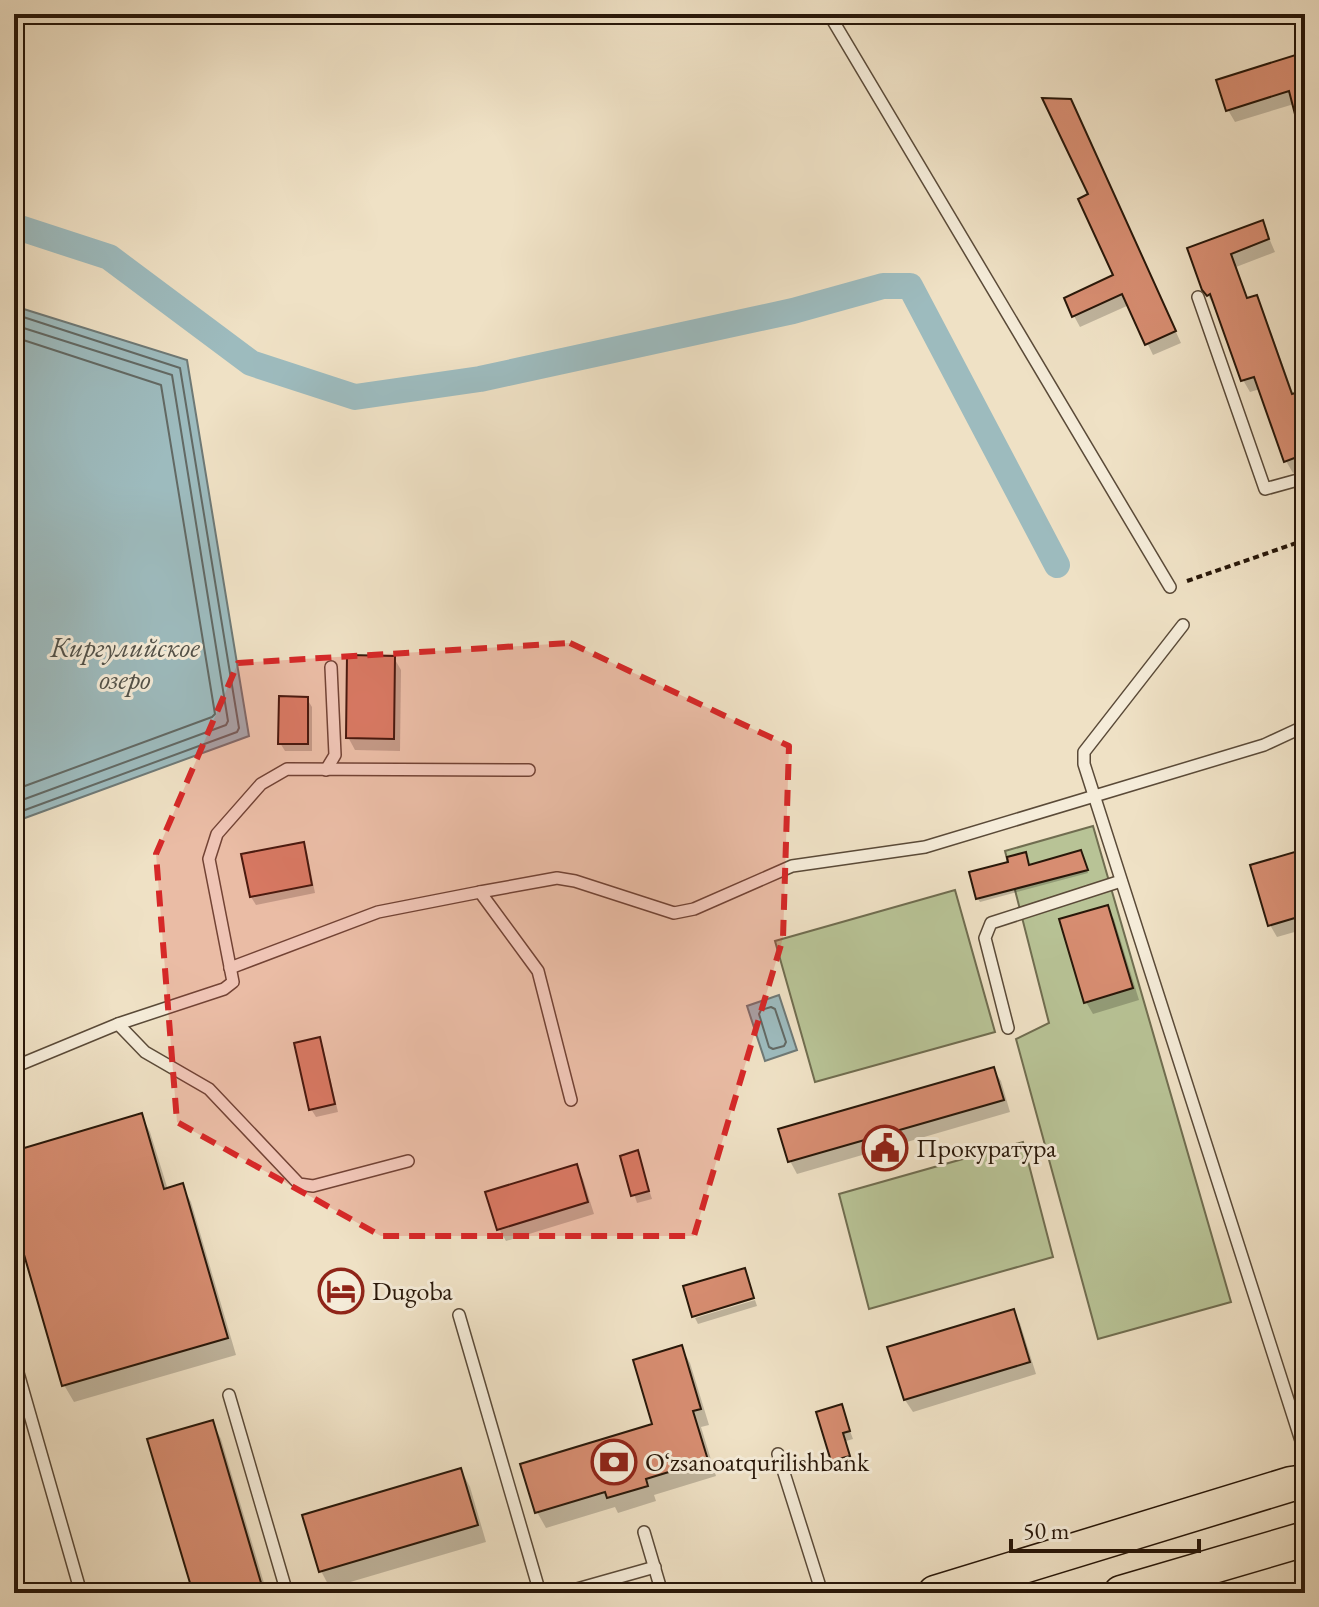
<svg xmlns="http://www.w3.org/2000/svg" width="1319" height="1607" font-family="'EB Garamond',serif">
<rect width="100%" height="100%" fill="#efe1c5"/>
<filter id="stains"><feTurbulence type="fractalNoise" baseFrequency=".0025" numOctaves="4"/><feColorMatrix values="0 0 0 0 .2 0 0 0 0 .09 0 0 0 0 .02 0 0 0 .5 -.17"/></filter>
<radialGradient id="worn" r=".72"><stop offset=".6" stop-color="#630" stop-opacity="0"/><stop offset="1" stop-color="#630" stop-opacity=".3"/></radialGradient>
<g fill="#b8c396" stroke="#706d50" stroke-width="2">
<polygon points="1093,826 1231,1302 1098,1339 1016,1039 1049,1023 1005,851"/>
<polygon points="955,890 995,1032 815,1082 775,941"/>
<polygon points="1023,1142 1053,1257 869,1309 839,1194"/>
</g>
<g fill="#9dbbbe" stroke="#6e7976" stroke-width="2">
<polygon points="14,306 187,360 249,736 14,822"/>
<polygon points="779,995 797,1050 765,1061 747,1006"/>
</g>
<g fill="#0003">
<polygon points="14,14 60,14 14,26"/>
<polygon points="1243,14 1266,14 1267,19 1247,21"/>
<polygon points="1305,55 1305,142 1294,104 1235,122 1228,110"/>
<polygon points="1077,113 1181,343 1153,355 1129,305 1080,327 1074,316 1116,276"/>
<polygon points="1262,222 1275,252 1236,267 1248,300 1256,297 1263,310 1294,396 1305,392 1305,469 1293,473 1286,461 1260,389 1250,392 1243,380 1215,307 1204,289 1189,249"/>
<polygon points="394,658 401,670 400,751 355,750 348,737"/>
<polygon points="307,699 312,707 312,751 285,751 280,743"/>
<polygon points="303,844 307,852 315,893 256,905 251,897"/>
<polygon points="1305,851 1305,929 1277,937 1270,925"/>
<polygon points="1082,855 1088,873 980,902 978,899 971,874 1011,863 1029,867"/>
<polygon points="1107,907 1114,919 1139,1000 1093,1014 1086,1002"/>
<polygon points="319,1040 323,1047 338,1112 316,1117 311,1109"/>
<polygon points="993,1069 1001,1081 1010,1112 797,1174 790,1161"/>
<polygon points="141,1115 150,1132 168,1190 182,1186 191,1202 236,1355 74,1402 64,1385 16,1219 14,1220 14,1153"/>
<polygon points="637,1153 652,1199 637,1203 622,1157"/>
<polygon points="576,1166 583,1179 594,1214 506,1241 499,1229"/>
<polygon points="755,1300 757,1306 698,1324 695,1318"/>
<polygon points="1013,1311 1020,1323 1036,1374 913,1412 905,1400"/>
<polygon points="681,1347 690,1363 709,1425 701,1427 716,1476 654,1495 656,1501 618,1513 615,1507 546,1528 537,1512 654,1425"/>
<polygon points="841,1406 853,1439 846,1441 853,1464 837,1468 833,1460"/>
<polygon points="212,1422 221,1439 267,1593 195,1593"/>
<polygon points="461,1470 470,1487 486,1542 330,1588 321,1571"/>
</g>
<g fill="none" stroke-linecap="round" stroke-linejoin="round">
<g stroke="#626964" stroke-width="2">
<polyline points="14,314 180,368 239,728 237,732 14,814"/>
<polyline points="14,325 172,375 228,721 226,725 14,803"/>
<polyline points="14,337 161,385 215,714 212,717 14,790"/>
<polygon points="771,1007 775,1009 786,1042 784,1046 773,1049 769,1047 759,1014 761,1010"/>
</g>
<polyline stroke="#9dbbbe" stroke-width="26" points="14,226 109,257 251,363 355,397 480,379 793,311 883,286 910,286 1057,565"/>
</g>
<g fill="#d78d71" stroke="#281709" stroke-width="2">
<polygon points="1305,52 1305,125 1298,126 1289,91 1226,111 1216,80"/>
<polygon points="1042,98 1071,99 1176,331 1145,345 1122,294 1072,317 1064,298 1113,275 1078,199 1088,194"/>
<polygon points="1263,220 1269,239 1231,254 1247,298 1257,295 1292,394 1305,390 1305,454 1284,462 1254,377 1241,381 1210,294 1207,296 1202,290 1187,248"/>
<polygon points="347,655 395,656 394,739 346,738"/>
<polygon points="279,696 308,697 308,744 278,744"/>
<polygon points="304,842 312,885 250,897 241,854"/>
<polygon points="1305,849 1305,915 1268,926 1250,865"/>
<polygon points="1081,850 1088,870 976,899 969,872 1008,862 1007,857 1026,852 1029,865"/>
<polygon points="1108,905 1133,988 1084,1003 1059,919"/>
<polygon points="320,1037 335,1104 309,1110 294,1043"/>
<polygon points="994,1067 1004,1100 788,1162 778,1129"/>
<polygon points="142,1113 164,1189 183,1183 228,1338 62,1386 14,1220 14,1151"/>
<polygon points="638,1150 649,1191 631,1196 620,1156"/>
<polygon points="577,1164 588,1202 497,1230 485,1192"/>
<polygon points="745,1268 754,1298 692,1317 683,1286"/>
<polygon points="1014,1309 1030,1362 904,1400 887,1347"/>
<polygon points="682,1345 701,1409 693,1411 708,1460 646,1479 648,1486 607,1498 605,1492 535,1513 520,1464 652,1424 633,1360"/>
<polygon points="842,1404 850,1431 843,1433 850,1456 831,1461 816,1412"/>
<polygon points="213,1420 264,1593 193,1593 147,1439"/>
<polygon points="461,1468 478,1525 319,1572 302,1515"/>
</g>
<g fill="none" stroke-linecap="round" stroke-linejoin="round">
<g stroke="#5a4a38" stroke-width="14">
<g id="lane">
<polyline points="829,14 1170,587"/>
<polyline points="1198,297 1265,489 1305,478"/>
<polyline points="1183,625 1084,752 1084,764 1305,1453"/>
<polyline points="326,770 335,755 331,667"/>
<polyline points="480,892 557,878 575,881 674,913 694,909 792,866 925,847 1264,745 1305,726"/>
<polyline points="230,968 378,912 480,892 538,971 571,1100"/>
<polyline points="118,1024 145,1052 209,1089 299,1184 313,1186 408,1161"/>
<polyline points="1008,1028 985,938 991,923 1121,881"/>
<polyline points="14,1067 118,1024 224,989 233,982 209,859 217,834 261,784 287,769 529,770"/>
<polyline points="459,1315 540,1593"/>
<polyline points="14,1359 81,1593"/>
<polyline points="229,1395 287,1593"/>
<polyline points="778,1454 822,1593"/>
<polyline points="644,1532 662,1593"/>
<polyline points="1206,1573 1212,1593"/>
<polyline points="577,1589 655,1567"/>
</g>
</g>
<g stroke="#281709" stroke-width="37">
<g id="primary">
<polyline points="935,1593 1291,1484 1305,1482"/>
<polyline points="1121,1593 1305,1539"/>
</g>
</g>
<polyline stroke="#281709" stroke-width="4" stroke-dasharray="6 4" stroke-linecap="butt" points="1187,581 1305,540"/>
<use href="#lane" stroke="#f5ecd9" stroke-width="11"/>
<use href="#primary" stroke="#efe1c5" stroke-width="34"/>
</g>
<path fill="#d62828" fill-opacity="0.2" stroke="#d62828" stroke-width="6" stroke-dasharray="16 10" stroke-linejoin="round" d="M 570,643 L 789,746 L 783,938 L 694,1236 L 381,1236 L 177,1122 L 156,854 L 238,663 Z"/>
<defs>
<g id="civic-ring" transform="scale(2.3)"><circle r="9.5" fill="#f5ecd9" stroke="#8f2418" stroke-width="1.5"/><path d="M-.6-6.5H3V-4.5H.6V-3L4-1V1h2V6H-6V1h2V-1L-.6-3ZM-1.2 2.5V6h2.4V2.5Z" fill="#8f2418"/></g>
<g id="hotel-ring" transform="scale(2.3)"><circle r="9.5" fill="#f5ecd9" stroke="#8f2418" stroke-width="1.5"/><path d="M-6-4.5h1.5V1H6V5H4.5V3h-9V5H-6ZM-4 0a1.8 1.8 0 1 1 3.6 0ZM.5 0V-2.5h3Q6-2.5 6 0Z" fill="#8f2418"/></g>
<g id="bank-ring" transform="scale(2.3)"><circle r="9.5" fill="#f5ecd9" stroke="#8f2418" stroke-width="1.5"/><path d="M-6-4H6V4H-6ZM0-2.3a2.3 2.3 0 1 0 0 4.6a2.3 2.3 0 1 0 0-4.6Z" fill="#8f2418"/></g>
</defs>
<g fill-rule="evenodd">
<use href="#civic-ring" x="885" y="1148"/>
<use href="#hotel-ring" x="341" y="1291"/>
<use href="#bank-ring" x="614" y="1462"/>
</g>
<g text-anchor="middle" stroke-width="6" stroke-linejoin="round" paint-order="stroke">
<g font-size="26" fill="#281709" stroke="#f5ecd9" text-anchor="start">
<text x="916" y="1157">Прокуратура</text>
<text x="372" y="1300">Dugoba</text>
<text x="645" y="1471">Oʻzsanoatqurilishbank</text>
</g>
<g font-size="28" font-style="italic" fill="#515048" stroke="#f5ecd9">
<text x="125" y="657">Киргулийское<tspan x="125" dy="32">озеро</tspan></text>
</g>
</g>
<rect width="1319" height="1607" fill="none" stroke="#efe1c5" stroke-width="48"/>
<rect x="16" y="16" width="1287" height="1575" fill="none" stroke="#281709" stroke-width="4"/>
<rect x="24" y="24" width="1271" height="1559" fill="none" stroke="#281709" stroke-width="2"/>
<path d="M1011 1539v12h188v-12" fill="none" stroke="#281709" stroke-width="4"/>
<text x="1023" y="1539" font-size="24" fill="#281709" stroke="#f5ecd9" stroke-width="6" paint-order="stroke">50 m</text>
<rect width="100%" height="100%" filter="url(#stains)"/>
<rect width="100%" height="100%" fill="url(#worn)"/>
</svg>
